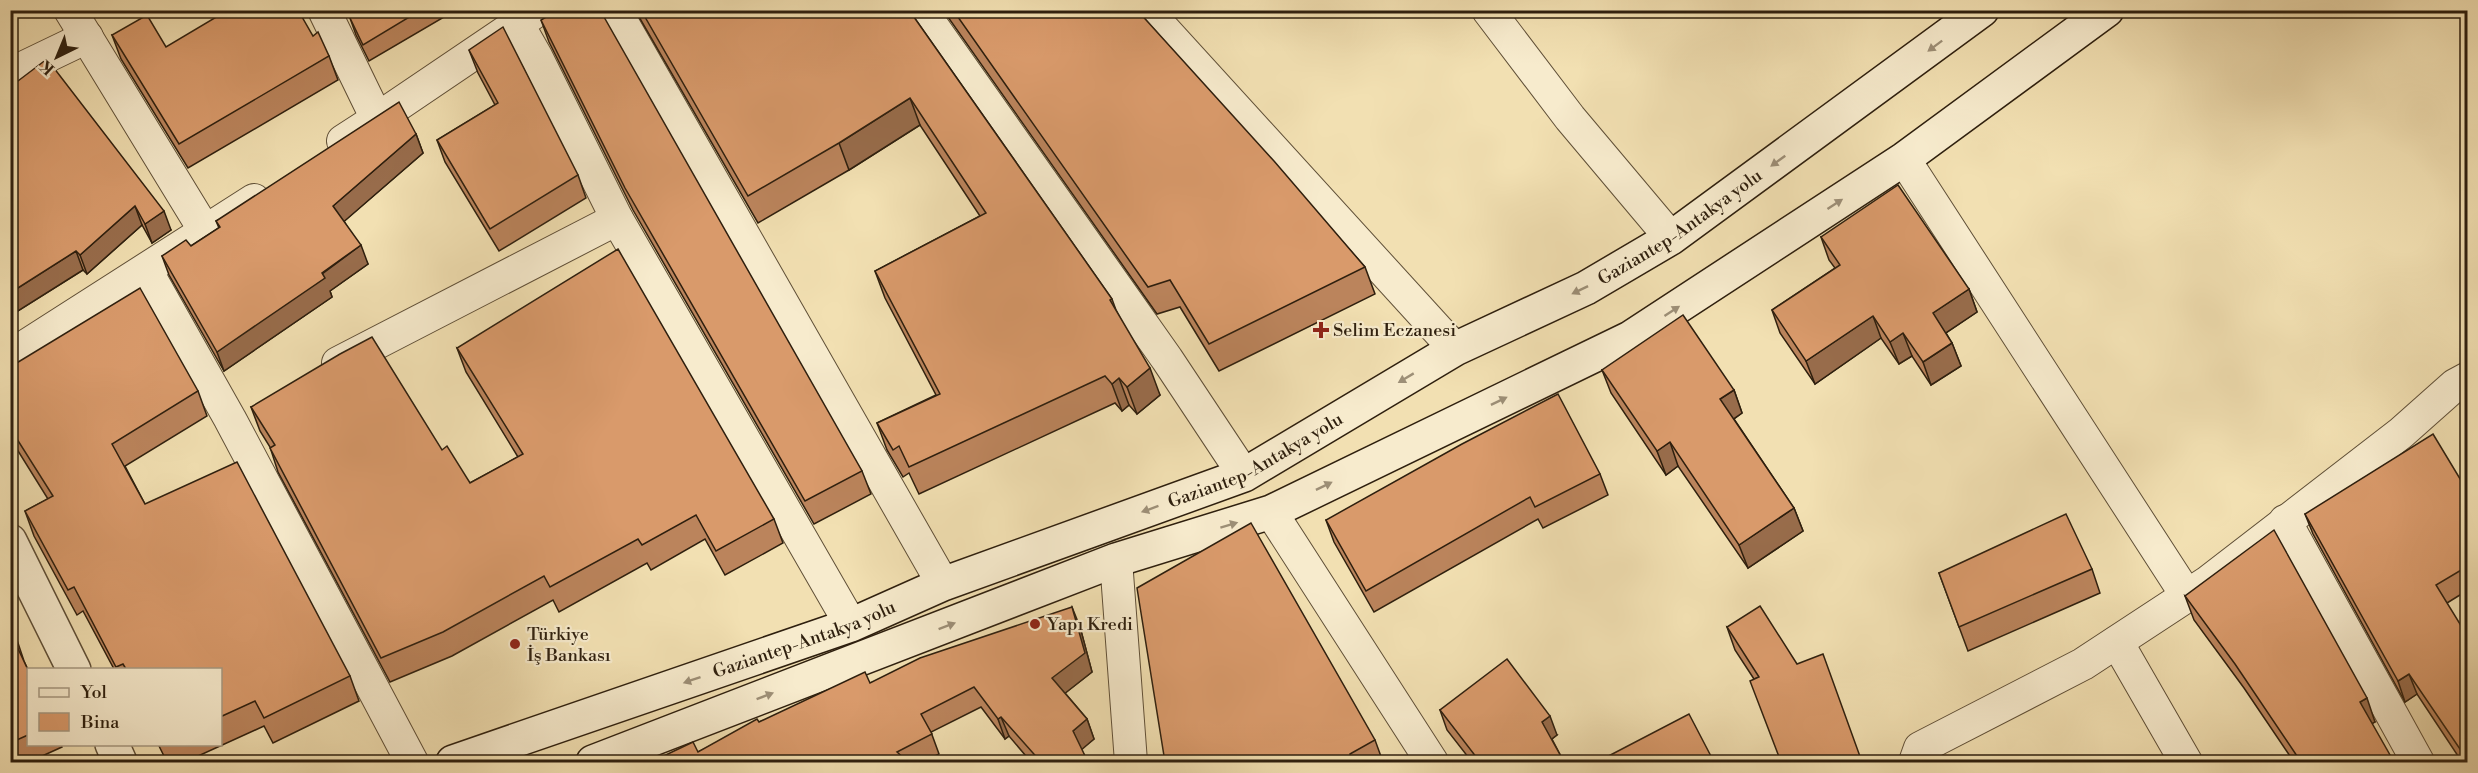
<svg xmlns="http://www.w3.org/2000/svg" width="2478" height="773" font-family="'Libre Bodoni',serif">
<rect width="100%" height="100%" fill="#f2e0b2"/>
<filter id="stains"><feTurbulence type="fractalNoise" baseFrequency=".00333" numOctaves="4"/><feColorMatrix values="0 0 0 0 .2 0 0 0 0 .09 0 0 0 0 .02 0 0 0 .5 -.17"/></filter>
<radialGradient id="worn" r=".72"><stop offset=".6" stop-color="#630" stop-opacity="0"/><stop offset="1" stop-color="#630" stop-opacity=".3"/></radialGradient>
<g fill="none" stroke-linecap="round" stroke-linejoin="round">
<g stroke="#5f4f37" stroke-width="34">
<g id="minor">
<polyline points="70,10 205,231"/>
<polyline points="324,10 377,119 343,141"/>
<polyline points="615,10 943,584"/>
<polyline points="921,10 1167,359 1244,475"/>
<polyline points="1146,10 1455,349"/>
<polyline points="1488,10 1570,118 1671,238"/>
<polyline points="517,23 537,58 617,219 851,625"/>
<polyline points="10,74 87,37"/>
<polyline points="377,119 538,10"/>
<polyline points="1904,159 2187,596"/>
<polyline points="146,270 230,419 412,762"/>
<polyline points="10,356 254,200"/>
<polyline points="338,363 617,219"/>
<polyline points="1271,512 1432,762"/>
<polyline points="2285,521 2418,762"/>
<polyline points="1116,560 1131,762"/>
<polyline points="2117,642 2186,762"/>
<polyline points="1915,762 1920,748 2083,664 2208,582 2401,433 2455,385 2468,378"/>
</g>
</g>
<g stroke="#5f4f37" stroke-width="36">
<g id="tertiary">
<polyline points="10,541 74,670"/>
<polyline points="112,744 120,762"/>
</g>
</g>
<g stroke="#2e1f0e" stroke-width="36">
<g id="secondary">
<path id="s1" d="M 453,762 L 851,625 L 943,584 L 1244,475 L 1455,349 L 1586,288 L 1671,238 L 1982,10"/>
<polyline points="593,762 1116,560 1271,512 1630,338 1904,159 2107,10"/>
</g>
</g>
<use href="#minor" stroke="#f7ebcd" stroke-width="32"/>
<use href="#tertiary" stroke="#f7ebcd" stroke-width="33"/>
<use href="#secondary" stroke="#f7ebcd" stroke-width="33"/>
</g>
<g fill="#bb845c" stroke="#2e1f0e" stroke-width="1.5">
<polygon points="360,10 456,10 369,61 356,35 350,18"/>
<polygon points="635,10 909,10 1112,299 1116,310 1160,395 1137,414 1129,405 1122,411 1115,403 919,494 909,473 903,477 887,450 877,423 936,395 885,298 875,271 980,216 920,125 849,170 758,223"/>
<polygon points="943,10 1137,10 1365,267 1375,294 1219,371 1180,307 1157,314"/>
<polygon points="541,20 862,471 871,494 814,524 633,210 549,42"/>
<polygon points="112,35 166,47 313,36 329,56 338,80 188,168 121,59"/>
<polygon points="469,50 578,175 586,198 499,251 445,162 437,140 495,105 478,73"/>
<polygon points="10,87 171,230 152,243 142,225 87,274 83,270 10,316"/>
<polygon points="416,134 423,153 344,221 368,264 330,291 332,297 224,371 169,275 162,256 191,246 219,228 216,221"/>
<polygon points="1821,237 1969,289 1977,312 1946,333 1952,343 1961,366 1931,385 1912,356 1899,364 1881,338 1815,384 1780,333 1772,310 1835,268 1829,260"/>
<polygon points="457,348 774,519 783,543 725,575 705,539 651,570 647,563 559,612 553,600 452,656 390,682 278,472 270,447 260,431 251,407 442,450 470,483 518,457 466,372"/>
<polygon points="10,367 198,391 207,416 125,466 145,504 350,676 359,701 273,743 264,726 185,762 167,762 158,744 220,744 220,669 114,669 83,611 77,615 34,536 25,511 48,499 10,438"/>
<polygon points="1602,370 1734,390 1742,413 1734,419 1794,508 1803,531 1748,568 1678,466 1666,475 1611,393"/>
<polygon points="1600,474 1608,495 1543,528 1538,519 1374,612 1334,542 1326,520"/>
<polygon points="2468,492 2468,590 2447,603 2468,762 2462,762 2417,694 2405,702 2313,534 2305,514"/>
<polygon points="2092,569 2100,593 1968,651 1939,573"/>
<polygon points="2185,596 2375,722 2294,762 2244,688 2194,620"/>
<polygon points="1080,627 1092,672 1065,693 1087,719 1094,739 1081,749 1088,762 1031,762 1009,736 1005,739 981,707 931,732 939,754 923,762 651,762 698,752 759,722 870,683"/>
<polygon points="1727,627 1797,664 1754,679 1735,650"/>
<polygon points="10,628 16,637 24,661 28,670 28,744 61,744 62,747 29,762 10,762"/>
<polygon points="1440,710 1557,735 1552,739 1564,762 1472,762 1447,730"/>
<polygon points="1375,740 1383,762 1165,762"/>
</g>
<g fill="#986c4b" stroke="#2e1f0e" stroke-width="1.5">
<polygon points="910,98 920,125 849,170 839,143"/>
<polygon points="416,134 423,153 340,225 333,206"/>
<polygon points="135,206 142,225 87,274 80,255"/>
<polygon points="164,211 171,230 152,243 145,224"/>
<polygon points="361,245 368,264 330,291 332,297 224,371 217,352"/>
<polygon points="76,251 83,270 10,316 10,293"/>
<polygon points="1969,289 1977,312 1941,336 1933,313"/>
<polygon points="1873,316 1881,338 1815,384 1806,361"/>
<polygon points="1903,333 1912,356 1899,364 1890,342"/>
<polygon points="1952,343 1961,366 1931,385 1923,362"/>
<polygon points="1150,368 1160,395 1137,414 1127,387"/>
<polygon points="1119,378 1129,405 1122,411 1112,384"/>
<polygon points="1734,390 1742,413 1729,422 1720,399"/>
<polygon points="1670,442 1678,466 1666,475 1657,451"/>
<polygon points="1794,508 1803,531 1748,568 1739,545"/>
<polygon points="1072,607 1080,627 1092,672 1059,698 1052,678"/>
<polygon points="2409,674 2417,694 2405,702 2398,681"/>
<polygon points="2367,698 2375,722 2368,726 2360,702"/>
<polygon points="1550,716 1557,735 1549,741 1542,722"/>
<polygon points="1001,717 1009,736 1005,739 998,719"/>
<polygon points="1087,719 1094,739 1080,751 1073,731"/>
<polygon points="2467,749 2468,762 2465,762 2462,752"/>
</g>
<g fill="#d99a6b" stroke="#2e1f0e" stroke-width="1.5">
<polygon points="228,10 298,10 313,36 318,32 329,56 179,144 112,35 147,15 166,47"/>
<polygon points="360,10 421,10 363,45 350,18"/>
<polygon points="558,10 600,10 862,471 805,501 625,188 541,20"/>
<polygon points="641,10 909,10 1112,299 1110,300 1150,368 1127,387 1119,378 1112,384 1105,376 909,467 899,446 893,450 877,423 940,394 875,271 986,213 910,98 839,143 748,196"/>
<polygon points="953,10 1137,10 1274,161 1365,267 1209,344 1170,280 1148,287"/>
<polygon points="503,27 578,175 490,229 437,140 498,103 469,50"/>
<polygon points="47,59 164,211 145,224 135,206 80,255 76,251 10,293 10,87"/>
<polygon points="399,102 416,134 333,206 361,245 322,273 325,278 217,352 162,256 186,240 191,246 220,227 216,221"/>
<polygon points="1898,185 1969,289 1933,313 1952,343 1923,362 1903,333 1890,342 1873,316 1806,361 1772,310 1840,265 1821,237"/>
<polygon points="618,249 774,519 716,551 696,515 642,545 638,539 550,587 544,576 443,632 381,658 270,448 275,445 251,407 340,354 372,337 442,450 447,446 470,483 523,454 457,348"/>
<polygon points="140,288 198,391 112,444 145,504 237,462 350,676 264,718 255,701 220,717 220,669 126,669 123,664 116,667 74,587 68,590 25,511 53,496 10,428 10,367"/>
<polygon points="1683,315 1734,390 1720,399 1794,508 1739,545 1670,442 1657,451 1602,370"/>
<polygon points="1558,394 1600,474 1535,507 1530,497 1366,591 1326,520 1462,444"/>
<polygon points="2433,434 2468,492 2468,566 2436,585 2468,637 2468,749 2462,752 2409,674 2398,681 2305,514"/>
<polygon points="2066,514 2092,569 1959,627 1939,573"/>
<polygon points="1251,523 1375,740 1350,754 1351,762 1165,762 1137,588"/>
<polygon points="2274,530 2367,698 2360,702 2394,762 2295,762 2294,761 2299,759 2235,664 2185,596"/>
<polygon points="1760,606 1797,664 1823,654 1862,762 1781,762 1750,681 1759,677 1727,627"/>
<polygon points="1072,607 1085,653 1052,678 1087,719 1073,731 1088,762 1041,762 1001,717 998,719 974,687 921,714 932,734 897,752 908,762 651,762 693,742 698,752 757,719 759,722 865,672 870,683 920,658"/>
<polygon points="10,628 16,637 13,638 28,670 28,735 10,743"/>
<polygon points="1507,659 1550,716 1542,722 1564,762 1480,762 1440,710"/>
<polygon points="1689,714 1714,762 1597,762"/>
</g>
<defs><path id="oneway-solid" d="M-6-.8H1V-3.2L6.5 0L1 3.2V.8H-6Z" transform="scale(1.5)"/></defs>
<g fill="#9d8f77">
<use href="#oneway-solid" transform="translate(1935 46) rotate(143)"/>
<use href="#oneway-solid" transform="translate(1778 161) rotate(144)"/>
<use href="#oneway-solid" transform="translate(1835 204) rotate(-33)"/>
<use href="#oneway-solid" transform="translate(1580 290) rotate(154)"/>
<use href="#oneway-solid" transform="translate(1672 311) rotate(-33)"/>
<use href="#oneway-solid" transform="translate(1406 378) rotate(149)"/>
<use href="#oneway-solid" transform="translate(1499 401) rotate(-26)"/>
<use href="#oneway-solid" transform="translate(1324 486) rotate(-26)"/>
<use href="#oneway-solid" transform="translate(1150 509) rotate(160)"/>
<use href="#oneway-solid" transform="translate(1229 525) rotate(-17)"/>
<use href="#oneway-solid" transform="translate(947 626) rotate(-21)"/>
<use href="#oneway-solid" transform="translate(692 680) rotate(161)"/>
<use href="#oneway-solid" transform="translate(765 696) rotate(-21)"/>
</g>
<g fill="#8f2418" stroke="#f7ebcd" stroke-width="2">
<path d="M1318 321h6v6h6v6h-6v6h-6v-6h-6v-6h6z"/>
<circle cx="1035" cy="624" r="6"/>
<circle cx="515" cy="644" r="6"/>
</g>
<g text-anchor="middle" stroke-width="4.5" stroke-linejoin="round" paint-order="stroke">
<g font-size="18" fill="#2e1f0e" stroke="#f7ebcd">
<text dy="6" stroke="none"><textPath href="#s1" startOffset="1344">Gaziantep-Antakya yolu</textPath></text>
<text dy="6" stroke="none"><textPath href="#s1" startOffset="858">Gaziantep-Antakya yolu</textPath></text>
<text dy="6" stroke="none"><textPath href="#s1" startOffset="372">Gaziantep-Antakya yolu</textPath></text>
</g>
<g font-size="18" fill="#2e1f0e" stroke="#f7ebcd" text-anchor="start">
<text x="1333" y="336">Selim Eczanesi</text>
<text x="1047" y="630">Yapı Kredi</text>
<text x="527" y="640">Türkiye<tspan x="527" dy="21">İş Bankası</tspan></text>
</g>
</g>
<rect width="2478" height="773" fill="none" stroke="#f2e0b2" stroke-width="36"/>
<rect x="12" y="12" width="2454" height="749" fill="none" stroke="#2e1f0e" stroke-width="3"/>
<rect x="18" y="18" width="2442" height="737" fill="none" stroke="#2e1f0e" stroke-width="1.5"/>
<rect x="27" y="668" width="195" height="78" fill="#f7ebcd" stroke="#a79981" stroke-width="1.5"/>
<rect x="39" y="688" width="30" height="9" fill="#f7ebcd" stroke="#a79981" stroke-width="1.5"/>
<text x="81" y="698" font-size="18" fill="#2e1f0e">Yol</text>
<rect x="39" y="713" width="30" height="18" fill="#d99a6b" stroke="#a79981" stroke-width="1.5"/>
<text x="81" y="728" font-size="18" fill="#2e1f0e">Bina</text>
<g transform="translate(57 57) rotate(223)" stroke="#f7ebcd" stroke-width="4.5" paint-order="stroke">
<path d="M0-4.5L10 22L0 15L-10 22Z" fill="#2e1f0e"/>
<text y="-9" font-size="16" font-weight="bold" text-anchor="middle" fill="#2e1f0e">K</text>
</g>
<rect width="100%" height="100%" filter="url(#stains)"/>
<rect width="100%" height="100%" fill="url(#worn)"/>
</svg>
